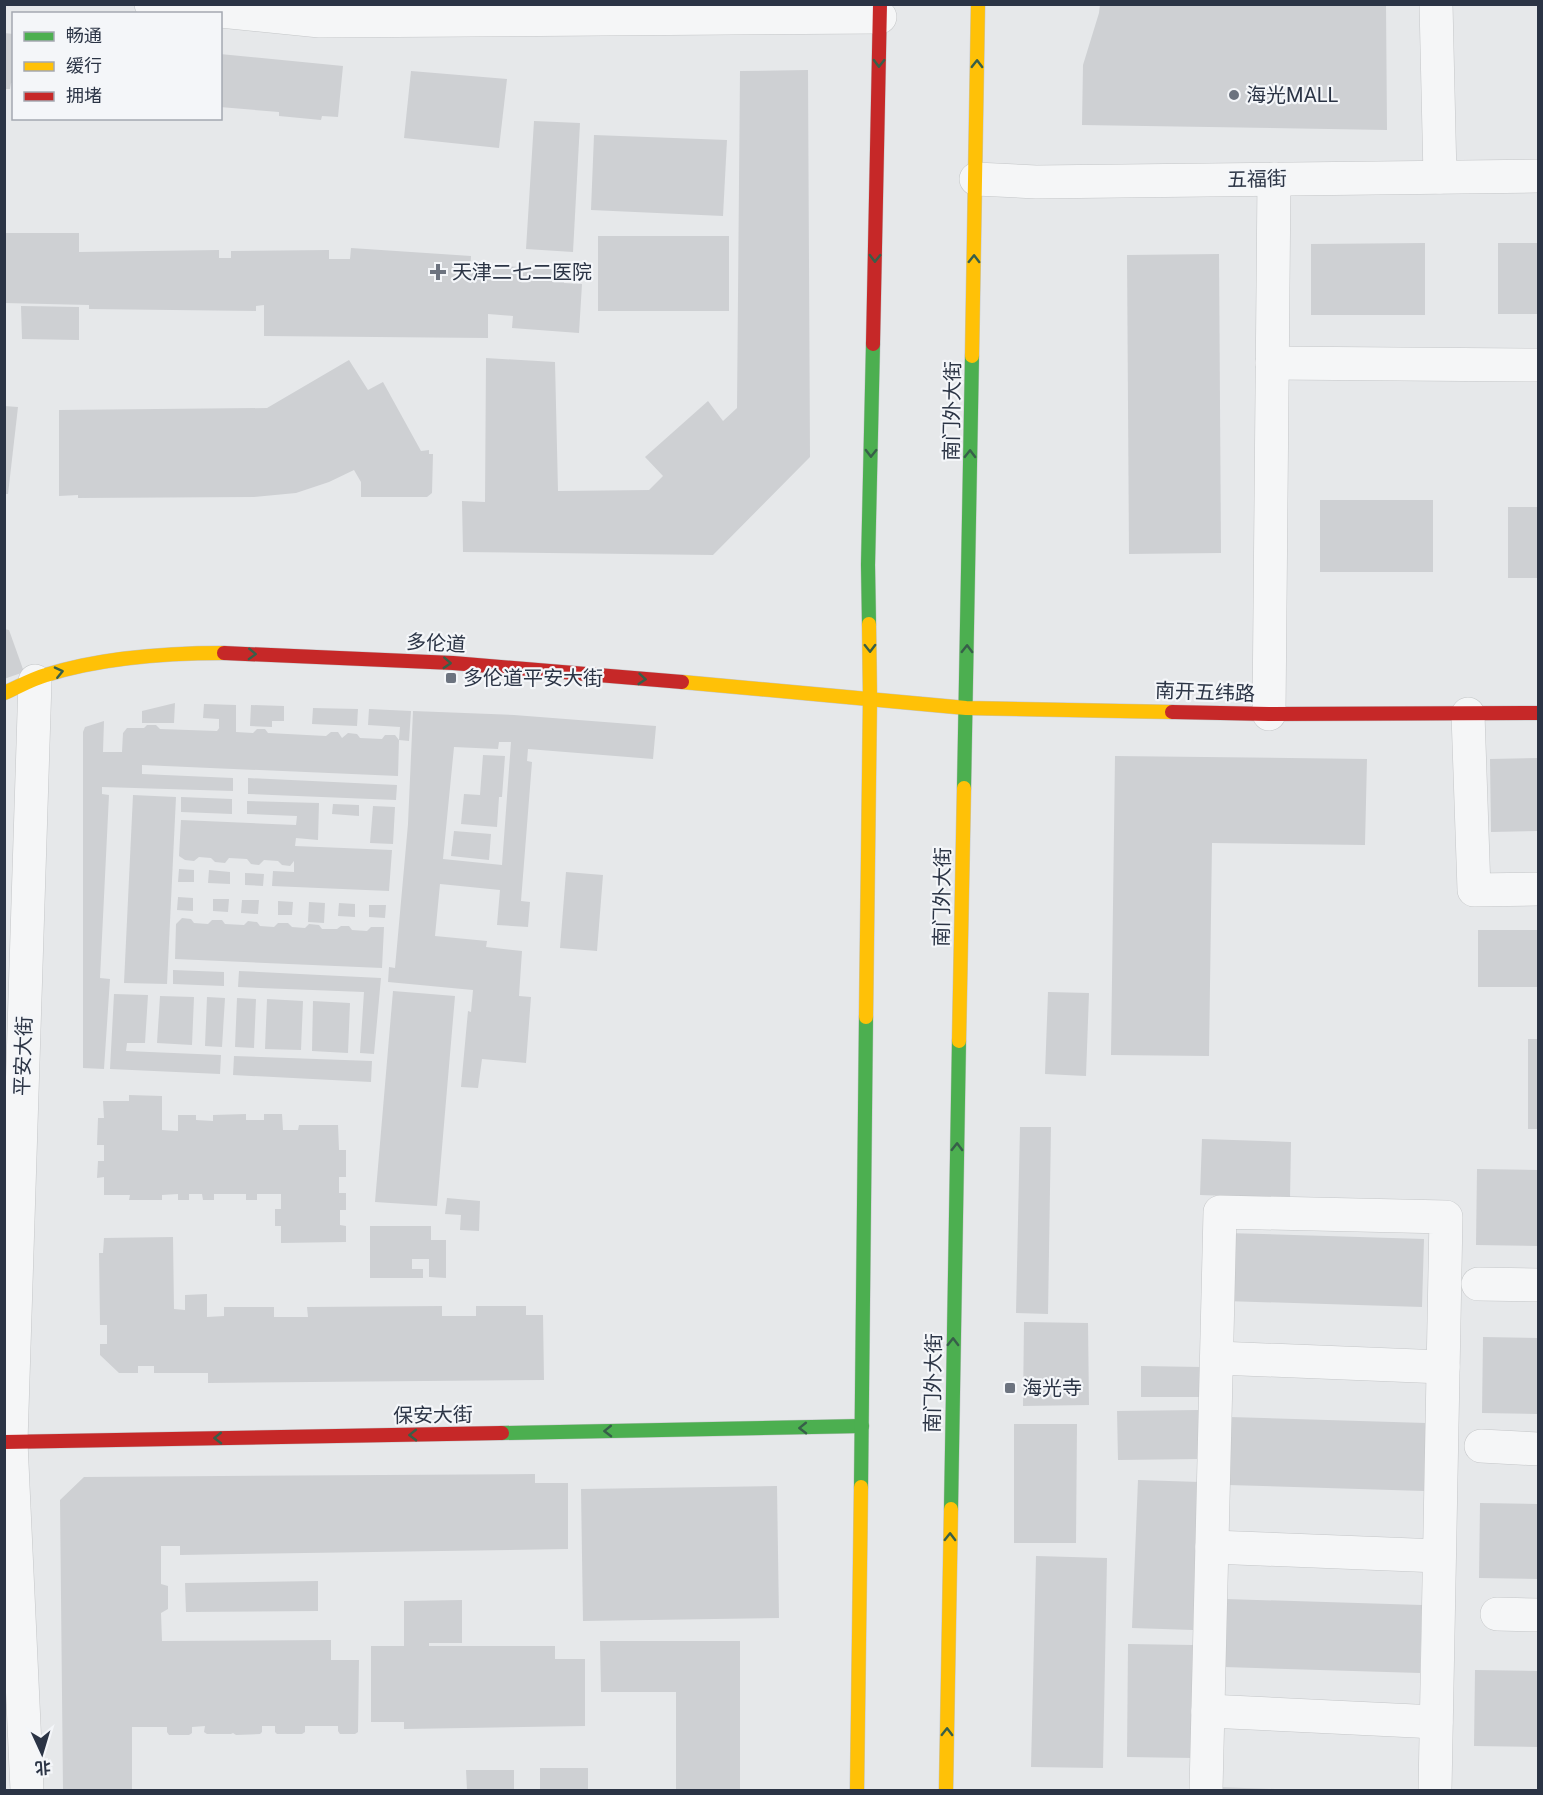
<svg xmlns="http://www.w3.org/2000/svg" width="1543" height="1795" font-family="Roboto,'Noto Sans SC',sans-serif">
<rect width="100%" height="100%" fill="#e6e8ea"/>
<g fill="#ced0d3" fill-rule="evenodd">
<polygon points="1100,4 1386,4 1387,130 1082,125 1083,65 1099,13"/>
<polygon points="4,33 14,34 14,83 11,83 10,89 4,89"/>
<polygon points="220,54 343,66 338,117 322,116 321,120 279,116 279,112 220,107"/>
<polygon points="808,70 810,457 713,555 463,552 462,501 485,502 486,358 555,362 558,491 649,490 663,476 645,457 708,401 723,421 737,408 740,71"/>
<polygon points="411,71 507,79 499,148 404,138"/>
<polygon points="534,121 580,123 573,252 526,249"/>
<polygon points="594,135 727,140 723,216 591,210"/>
<polygon points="4,233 79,233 79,252 219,250 219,258 231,258 231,251 329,250 329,259 350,259 351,248 471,256 470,272 489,274 490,265 565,270 564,283 582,284 579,333 512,328 513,316 488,314 488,338 264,336 264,305 256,306 256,311 89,309 89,305 4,303"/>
<rect x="598" y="236" width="131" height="75"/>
<polygon points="1425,243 1425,315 1311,315 1311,244"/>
<rect x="1498" y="243" width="40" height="71"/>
<polygon points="1219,254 1221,553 1129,554 1127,255"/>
<polygon points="21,306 79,307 79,340 22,339"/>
<polygon points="349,360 368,390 383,382 421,451 429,450 429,454 433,454 432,493 427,497 361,497 361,482 354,470 329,482 296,493 254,497 78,498 78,495 59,496 59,410 267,408"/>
<polygon points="4,406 18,407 8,494 4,494"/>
<rect x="1320" y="500" width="113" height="72"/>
<rect x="1508" y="507" width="30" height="71"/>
<polygon points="4,629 9,630 24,672 4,679"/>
<polygon points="175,703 174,723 142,723 142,711"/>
<polygon points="204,704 236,705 236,732 253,733 257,729 265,729 268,733 326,736 331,732 338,732 342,738 348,733 357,734 360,738 382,739 385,735 395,735 399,740 400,727 368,725 369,709 411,711 409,741 399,740 398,776 142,765 142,774 233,778 233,791 102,787 102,794 109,795 100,978 110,979 104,1069 83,1068 83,732 85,727 104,721 103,752 122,752 123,733 127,728 144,728 147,725 156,725 160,729 217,731 220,727 219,728 219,719 203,718"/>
<polygon points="251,705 284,706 284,721 272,721 272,727 250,726"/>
<polygon points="313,708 358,709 357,726 312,724"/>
<path d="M 413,711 L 514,715 L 656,726 L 653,759 L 528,749 L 527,761 L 532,762 L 521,901 L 530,902 L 528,927 L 497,925 L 500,890 L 440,884 L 435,936 L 487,941 L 486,947 L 522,951 L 519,996 L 531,997 L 526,1063 L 482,1059 L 478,1088 L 461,1087 L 468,1011 L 471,1012 L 473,990 L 388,982 L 389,967 L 395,968 L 408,824 ZM 499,742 L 511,742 L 502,865 L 443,859 L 454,747 L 498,749 Z"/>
<polygon points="483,755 505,756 502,797 499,797 497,827 461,824 464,794 480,795"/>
<polygon points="1115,756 1367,759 1365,845 1212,843 1209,1056 1111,1055"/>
<polygon points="1538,758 1538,831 1491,832 1490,759"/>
<polygon points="248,778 397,785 396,800 248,794"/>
<polygon points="133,795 176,797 167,984 124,983"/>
<polygon points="181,797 232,799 232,814 181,812"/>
<polygon points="247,801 319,803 318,840 296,838 295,846 392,850 389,891 272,886 273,871 294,872 294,861 290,866 282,865 278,861 264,860 259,865 251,864 247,859 229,858 225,863 215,862 211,858 199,857 194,861 185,860 179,856 181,820 296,825 297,816 247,814"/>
<polygon points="333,804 359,805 359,816 332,814"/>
<polygon points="373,806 395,807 393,844 370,843"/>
<polygon points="454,831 491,834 489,860 451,856"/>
<polygon points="179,869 194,870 194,882 178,882"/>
<polygon points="209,870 230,872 230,884 208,883"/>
<polygon points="566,872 603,875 597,951 560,948"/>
<polygon points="245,873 264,874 263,886 245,885"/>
<polygon points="178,897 193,898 193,911 177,910"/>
<polygon points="213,899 229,899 228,912 213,911"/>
<polygon points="242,900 259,900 258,914 241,913"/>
<polygon points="278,901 293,902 292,915 278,915"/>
<polygon points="309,902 325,903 324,923 308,922"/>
<polygon points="339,903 355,904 355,917 338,916"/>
<polygon points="369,905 386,905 385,918 369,917"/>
<polygon points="182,918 191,919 194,923 208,924 212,920 222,920 225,924 244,925 248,921 257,922 260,926 274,927 278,923 288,923 292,927 305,928 309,924 319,925 322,929 337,929 341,926 349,926 352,930 367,931 371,927 384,927 382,968 175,959 176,924"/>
<rect x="1478" y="930" width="60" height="57"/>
<polygon points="173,970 224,972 224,986 173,984"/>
<polygon points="239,971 381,978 374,1054 360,1053 364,992 238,987"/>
<polygon points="393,991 455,996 437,1206 375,1202"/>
<polygon points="1048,992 1089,993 1086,1076 1045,1074"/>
<polygon points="114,994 148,995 145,1043 127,1043 126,1051 221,1055 220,1074 110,1069"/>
<polygon points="160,996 194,997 192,1045 157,1043"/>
<polygon points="207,997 225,998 222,1047 205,1046"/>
<polygon points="237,998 256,999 254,1048 235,1047"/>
<polygon points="267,999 303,1001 301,1050 265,1049"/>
<polygon points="313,1001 350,1003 348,1053 312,1051"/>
<rect x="1528" y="1039" width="10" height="90"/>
<polygon points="234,1056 372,1061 371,1082 233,1075"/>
<polygon points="129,1095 162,1096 162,1130 178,1131 178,1115 196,1115 196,1120 213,1121 213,1115 246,1114 246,1120 264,1120 264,1114 282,1114 283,1130 298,1130 299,1125 338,1125 339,1150 346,1150 346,1177 339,1177 339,1193 346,1193 346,1210 340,1210 340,1225 346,1226 346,1242 281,1243 281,1226 275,1226 275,1209 281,1209 281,1194 257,1194 257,1200 246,1200 246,1194 214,1194 214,1200 203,1200 202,1194 189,1194 189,1200 178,1200 178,1194 162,1195 162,1200 129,1200 130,1195 104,1195 104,1177 97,1178 98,1161 104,1161 104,1145 97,1145 98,1118 104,1118 103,1101 129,1101"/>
<polygon points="1020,1127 1051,1127 1048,1314 1016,1313"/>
<polygon points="1202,1139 1291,1142 1290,1198 1200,1195"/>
<polygon points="1477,1169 1538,1170 1538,1246 1476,1245"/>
<polygon points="447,1198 480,1201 479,1231 460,1230 461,1215 445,1214"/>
<polygon points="370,1226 431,1226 431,1240 446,1240 446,1278 429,1277 429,1259 412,1259 412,1269 423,1269 423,1278 370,1278"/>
<polygon points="1227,1233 1424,1239 1422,1307 1225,1301"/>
<polygon points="173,1237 174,1309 185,1310 185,1295 207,1294 207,1317 224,1316 224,1307 274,1307 274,1317 308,1317 307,1307 442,1306 442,1316 476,1316 476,1306 526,1306 526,1315 543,1315 544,1380 208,1383 208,1373 154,1373 154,1366 138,1366 138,1373 119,1373 100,1355 100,1344 107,1344 107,1325 100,1325 99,1253 103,1253 104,1238"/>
<polygon points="1024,1322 1088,1323 1089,1405 1023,1406"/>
<polygon points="1483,1337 1538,1338 1538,1414 1482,1413"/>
<polygon points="1141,1366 1202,1367 1202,1397 1141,1397"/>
<polygon points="1199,1410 1200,1459 1118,1460 1117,1411"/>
<polygon points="1230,1417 1426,1423 1424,1491 1228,1485"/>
<polygon points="1014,1424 1077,1424 1076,1543 1014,1543"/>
<polygon points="535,1474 535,1483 568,1483 568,1549 180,1555 180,1546 161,1546 161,1584 168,1586 168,1609 161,1613 162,1641 331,1640 331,1660 359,1660 358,1732 355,1734 340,1734 338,1731 338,1726 305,1726 305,1732 302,1734 277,1734 275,1732 275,1726 262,1726 262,1732 260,1734 236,1735 233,1733 231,1734 207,1734 204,1732 205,1726 192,1727 192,1733 189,1735 169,1735 167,1732 167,1727 132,1727 132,1790 63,1790 60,1500 84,1477"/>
<polygon points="1138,1480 1200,1482 1193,1630 1132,1628"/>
<polygon points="777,1486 779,1618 583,1621 581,1489"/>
<polygon points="1480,1503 1538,1504 1538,1579 1479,1578"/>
<polygon points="1036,1556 1107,1558 1103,1768 1031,1767"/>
<polygon points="318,1581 318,1611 186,1612 185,1583"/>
<polygon points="1226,1599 1422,1605 1420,1673 1224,1667"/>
<polygon points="462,1600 462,1643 429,1643 429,1646 555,1646 555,1659 585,1659 585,1726 404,1729 404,1722 371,1722 371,1646 404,1646 404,1601"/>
<polygon points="600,1641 740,1641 740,1790 676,1790 676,1692 601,1692"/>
<polygon points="1128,1644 1194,1645 1193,1758 1127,1757"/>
<polygon points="1475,1670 1538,1671 1538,1747 1474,1746"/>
<rect x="540" y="1768" width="48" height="22"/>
<polygon points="466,1770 514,1770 514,1790 467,1790"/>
<polygon points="1217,1787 1275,1789 1275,1790 1216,1790"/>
</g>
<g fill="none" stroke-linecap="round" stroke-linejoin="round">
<g stroke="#c4c6c8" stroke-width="34">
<g id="street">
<polyline points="151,4 320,21 880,17"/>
<polyline points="1436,4 1440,177"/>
<polyline points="976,179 1036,182 1538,176"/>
<polyline points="1272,363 1538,365"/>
<polyline points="1269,714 1274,179"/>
<polyline points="1468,714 1474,890 1538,889"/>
<polyline points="1478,1284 1538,1285"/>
<polyline points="1217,1358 1443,1367"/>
<polyline points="1481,1446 1538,1449"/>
<polyline points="1212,1547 1439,1556"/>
<polyline points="1497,1614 1538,1615"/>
<polyline points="1208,1711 1436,1722"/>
<polyline points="27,1790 11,1442 35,681"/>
<polyline points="1206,1790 1220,1212 1446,1217 1435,1790"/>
</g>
</g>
<g stroke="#c4c6c8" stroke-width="15">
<g id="fast">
<polyline points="869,624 868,565 873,344"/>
<polyline points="964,788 972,356"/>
<polyline points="502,1433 862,1426"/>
<polyline points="861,1487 866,1017"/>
<polyline points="951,1509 959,1041"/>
</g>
</g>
<g stroke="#c4c6c8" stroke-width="15">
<g id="slow">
<polyline points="972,356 978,4"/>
<polyline points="682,682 966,708 1172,712"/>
<path d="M 4,693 C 18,687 32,679 46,675 C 100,658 168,653 224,653"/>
<polyline points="866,1017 870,698 869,624"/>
<polyline points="959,1041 964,788"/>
<polyline points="857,1790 861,1487"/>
<polyline points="946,1790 951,1509"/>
</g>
</g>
<g stroke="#c4c6c8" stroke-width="15">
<g id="jam">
<polyline points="873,344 880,4"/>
<polyline points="224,653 453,663 682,682"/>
<polyline points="1172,712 1269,714 1538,713"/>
<polyline points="4,1442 502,1433"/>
</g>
</g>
<use href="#street" stroke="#f5f6f7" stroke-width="33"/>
<use href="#fast" stroke="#4caf50" stroke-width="14"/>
<use href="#slow" stroke="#ffc107" stroke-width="14"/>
<use href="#jam" stroke="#c62828" stroke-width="14"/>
</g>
<defs><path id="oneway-chevron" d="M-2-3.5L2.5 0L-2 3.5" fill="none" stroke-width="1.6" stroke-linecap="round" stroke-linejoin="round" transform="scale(1.5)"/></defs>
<g stroke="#375f49">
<use href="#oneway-chevron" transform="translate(879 63) rotate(91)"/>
<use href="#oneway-chevron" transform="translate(977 64) rotate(-89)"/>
<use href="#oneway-chevron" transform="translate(875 258) rotate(91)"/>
<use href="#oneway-chevron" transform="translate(974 259) rotate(-89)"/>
<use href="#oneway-chevron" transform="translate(871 453) rotate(91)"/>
<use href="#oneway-chevron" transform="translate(970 454) rotate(-89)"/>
<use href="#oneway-chevron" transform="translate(870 648) rotate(89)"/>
<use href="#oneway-chevron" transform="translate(967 649) rotate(-89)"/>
<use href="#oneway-chevron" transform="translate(252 654) rotate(2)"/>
<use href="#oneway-chevron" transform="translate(447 663) rotate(3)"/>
<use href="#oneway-chevron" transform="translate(59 672) rotate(-13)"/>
<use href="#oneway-chevron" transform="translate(642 679) rotate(5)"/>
<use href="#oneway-chevron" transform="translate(957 1147) rotate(-89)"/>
<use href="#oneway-chevron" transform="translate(953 1342) rotate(-89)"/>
<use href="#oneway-chevron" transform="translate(803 1428) rotate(179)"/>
<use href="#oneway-chevron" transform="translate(608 1431) rotate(179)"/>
<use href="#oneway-chevron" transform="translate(413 1435) rotate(179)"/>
<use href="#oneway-chevron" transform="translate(218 1438) rotate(179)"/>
<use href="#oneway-chevron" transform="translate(950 1537) rotate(-89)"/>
<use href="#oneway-chevron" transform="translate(947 1732) rotate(-89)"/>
</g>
<g fill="#6c737f" stroke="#f4f6f9" stroke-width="2">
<circle cx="1234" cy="95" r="6"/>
<path d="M435 263h6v6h6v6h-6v6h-6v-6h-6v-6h6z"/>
<rect x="445" y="672" width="12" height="12" rx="3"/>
<rect x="1004" y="1382" width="12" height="12" rx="3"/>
</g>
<g text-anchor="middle" stroke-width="4.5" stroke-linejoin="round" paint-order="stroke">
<g font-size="20" fill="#2b3445" stroke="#f4f6f9" text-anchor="start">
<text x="1246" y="102">海光MALL</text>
<text x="452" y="279">天津二七二医院</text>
<text x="463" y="685">多伦道平安大街</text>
<text x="1022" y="1395">海光寺</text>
</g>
<g font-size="20" fill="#2b3445" stroke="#f4f6f9">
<text transform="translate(1257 179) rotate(-1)" y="7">五福街</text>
<text transform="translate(952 411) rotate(-89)" y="7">南门外大街</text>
<text transform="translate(436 643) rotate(3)" y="7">多伦道</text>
<text transform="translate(1205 692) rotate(2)" y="7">南开五纬路</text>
<text transform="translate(942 897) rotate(-89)" y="7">南门外大街</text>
<text transform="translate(23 1056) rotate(-88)" y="7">平安大街</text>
<text transform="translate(933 1383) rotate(-89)" y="7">南门外大街</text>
<text transform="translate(433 1415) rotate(-1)" y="7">保安大街</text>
</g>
</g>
<rect width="1543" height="1795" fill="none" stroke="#2b3445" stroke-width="12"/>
<rect x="12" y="12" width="210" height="108" fill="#f4f6f9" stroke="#a4a8b1" stroke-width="1.5"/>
<rect x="24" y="32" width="30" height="9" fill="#4caf50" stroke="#a4a8b1" stroke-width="1.5"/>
<text x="66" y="42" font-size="18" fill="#2b3445">畅通</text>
<rect x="24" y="62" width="30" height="9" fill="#ffc107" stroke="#a4a8b1" stroke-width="1.5"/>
<text x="66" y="72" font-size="18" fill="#2b3445">缓行</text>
<rect x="24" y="92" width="30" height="9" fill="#c62828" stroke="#a4a8b1" stroke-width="1.5"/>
<text x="66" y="102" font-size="18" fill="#2b3445">拥堵</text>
<g transform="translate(42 1753) rotate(176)" stroke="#f4f6f9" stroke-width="4.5" paint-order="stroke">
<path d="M0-4.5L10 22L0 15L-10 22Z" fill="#2b3445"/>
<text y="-9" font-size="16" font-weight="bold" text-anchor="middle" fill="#2b3445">北</text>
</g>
</svg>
